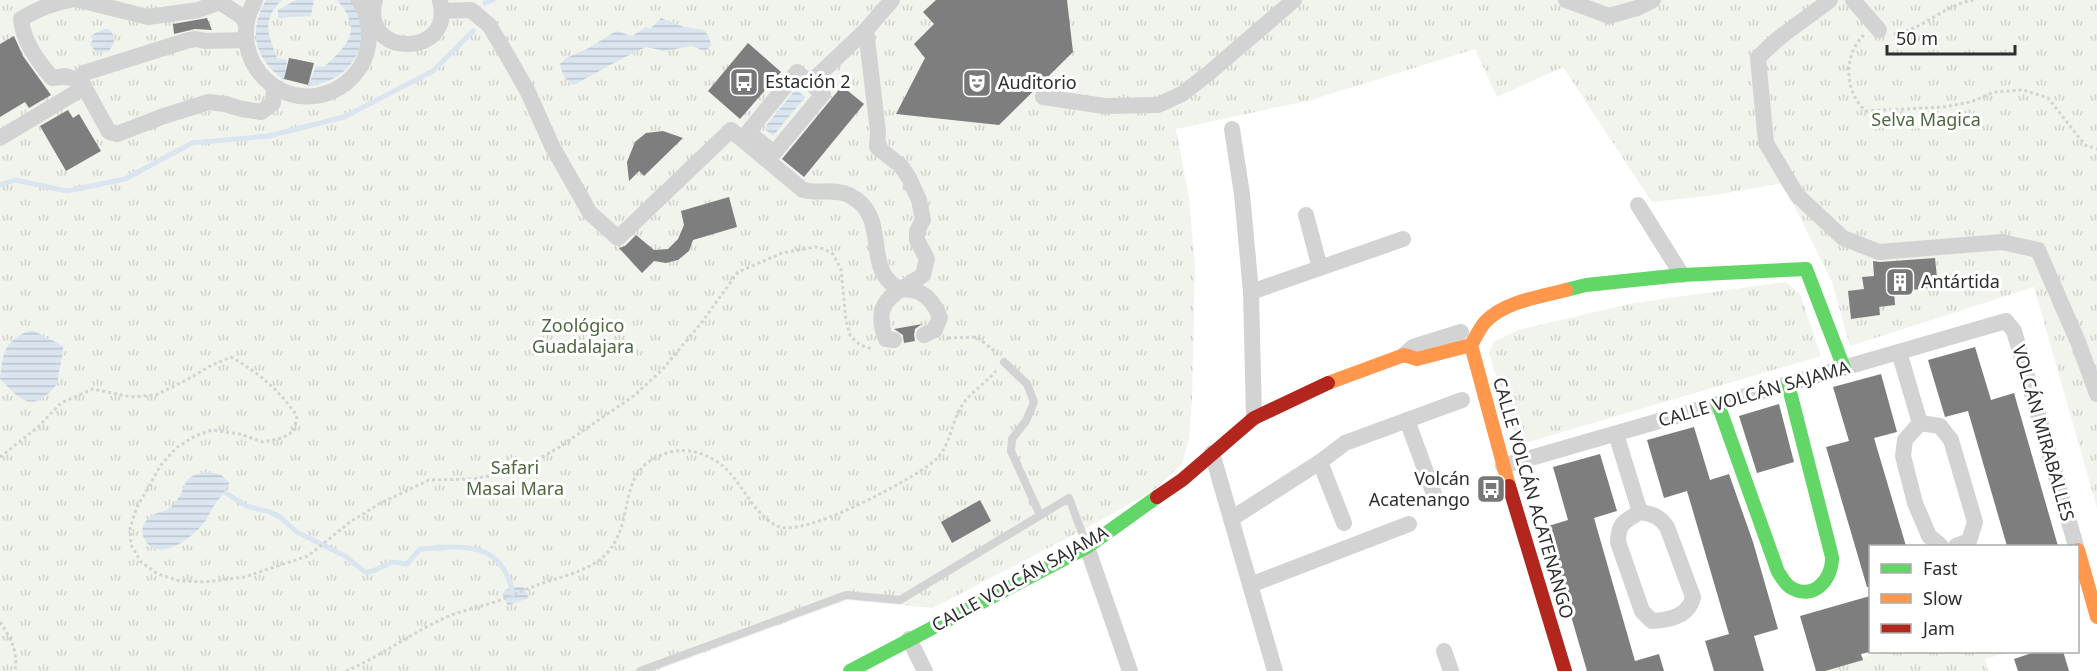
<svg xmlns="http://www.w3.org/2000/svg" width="2097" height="671" font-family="'Noto Sans',sans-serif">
<defs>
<pattern id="park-tufts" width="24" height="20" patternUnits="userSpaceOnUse" patternTransform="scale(1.5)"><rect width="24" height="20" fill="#f0f4ec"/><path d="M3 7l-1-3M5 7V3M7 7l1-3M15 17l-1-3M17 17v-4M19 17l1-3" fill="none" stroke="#ced2cb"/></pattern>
<pattern id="water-rules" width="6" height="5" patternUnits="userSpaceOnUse" patternTransform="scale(1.5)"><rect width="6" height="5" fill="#dae5f0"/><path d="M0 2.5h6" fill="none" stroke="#bbc5ce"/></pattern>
</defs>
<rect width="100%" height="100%" fill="#fff"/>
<g fill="url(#park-tufts)">
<polygon points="0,0 2097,0 2097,508 2034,287 1850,346 1832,282 1783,183 1716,195 1652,202 1563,67 1497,97 1475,49 1311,100 1176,129 1189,198 1195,266 1192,400 1189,438 1182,464 1154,490 1081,531 933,608 847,600 655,671 0,671"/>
<polygon points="1786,282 1800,294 1821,356 1518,445 1489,353 1494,342 1518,330 1634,303"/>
<polygon points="1881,652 2009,652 1985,659 1988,671 1816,671"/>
</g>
<g fill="url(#water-rules)">
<path d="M 266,0 L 282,0 C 261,20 268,34 277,58 L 287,60 L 284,80 C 254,58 248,32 266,0 Z"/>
<polygon points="296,0 314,0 311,16 278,18 278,10"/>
<path d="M 337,0 L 351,0 C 377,38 353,82 308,86 L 316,66 L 324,67 C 349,44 363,30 337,0 Z"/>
<path d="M 661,18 L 684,27 L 704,30 L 709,37 L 711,45 L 707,50 L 702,50 L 692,46 L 664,51 L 646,47 L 623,58 L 574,85 C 565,80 562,74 560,64 L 566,58 L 587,49 L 616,31 L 632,36 L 646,27 L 650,29 Z"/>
<polygon points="104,29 109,29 114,36 114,43 109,51 97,54 90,44 93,40 90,36"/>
<polygon points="796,89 805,97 773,136 764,128"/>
<path d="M 32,330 L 63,346 C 63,359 58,370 58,383 C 33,414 22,402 0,379 C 3,352 4,340 32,330 Z"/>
<path d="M 210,472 L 221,475 L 229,482 C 227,492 224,493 218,500 C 212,507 209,517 203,524 C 191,539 156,565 144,538 C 141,532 142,526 146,521 C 153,511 165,514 173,505 C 190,487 177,475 210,472 Z"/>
<polygon points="514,587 524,587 529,598 508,605 502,594 507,589"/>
</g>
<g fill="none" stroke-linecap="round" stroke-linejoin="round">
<g stroke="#dae5f0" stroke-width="5">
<polyline points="485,3 493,0"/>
<polyline points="0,185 15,180 67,191 125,179 192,143 269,136 344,117 433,71 473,31"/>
<path d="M 226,493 L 246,506 L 270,512 L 280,517 L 297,532 L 345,556 L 365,572 L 373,571 L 392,562 L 407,564 L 420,549 C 463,545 503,541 513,594"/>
</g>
</g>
<g fill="#7e7e7e">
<polygon points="936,0 1067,0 1073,52 999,125 896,114 925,58 914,44 934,24 923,12"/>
<polygon points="207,18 212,30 195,29 174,34 173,24"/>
<polygon points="14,36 23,56 51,95 29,108 25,102 0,117 0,44"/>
<polygon points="748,43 781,72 740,119 708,91"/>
<polygon points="289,58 314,63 308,85 284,79"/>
<polygon points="842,86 864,104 804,177 782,159"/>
<polygon points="68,110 73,118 79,114 101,151 66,171 40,126"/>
<polygon points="663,131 683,138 644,176 639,171 629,181 627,162 635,142 646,133"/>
<polygon points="729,197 737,227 693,240 689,251 678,260 666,263 654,261 642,273 619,248 625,246 636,235 654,250 668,249 678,239 684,225 681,211"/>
<polygon points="1935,258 1938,287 1894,292 1895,305 1879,307 1880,315 1851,319 1848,291 1864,289 1862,277 1874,276 1873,261 1880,262"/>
<polygon points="922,324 915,329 914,335 915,341 904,343 903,335 894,329"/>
<polygon points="1975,347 1991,400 2014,393 2058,546 2007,546 1968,411 1945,417 1928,360"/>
<polygon points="1881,374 1897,432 1874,438 1906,546 1870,546 1870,587 1867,587 1826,447 1849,441 1833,387"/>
<polygon points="1779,404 1794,462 1757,473 1739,416"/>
<polygon points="1694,427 1710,480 1729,474 1753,542 1778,629 1754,636 1764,671 1714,671 1705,641 1729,634 1687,491 1664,498 1647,440"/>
<polygon points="1600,454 1617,511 1594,518 1635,661 1659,654 1664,671 1587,671 1545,527 1568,520 1553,467"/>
<polygon points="980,500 991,521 952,543 941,522"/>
<polygon points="1870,596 1870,652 1861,654 1863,660 1825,671 1816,671 1800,616"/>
<polygon points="2038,651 2063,651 2069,671 2018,671 2014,659"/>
</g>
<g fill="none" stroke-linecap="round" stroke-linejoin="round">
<g stroke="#d3d3d3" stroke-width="3" stroke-dasharray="3 3" stroke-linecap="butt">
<path d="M 1894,34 C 1923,30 1945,4 1974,0"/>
<path d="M 1864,35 C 1843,55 1844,92 1866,111 L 1943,107 L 1971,102 L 1994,92 L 2023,90 L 2048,98 L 2085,145 L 2097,149"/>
<polyline points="948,338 977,337 998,354"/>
<path d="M 0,457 L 37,428 L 61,403 L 93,389 L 131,397 L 156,395 L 188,379 L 212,365 L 231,357 C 258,372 279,390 297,416 L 294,431 L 282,438 L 263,442 L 240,434 L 212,430 L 195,436 L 176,448 L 161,465 L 137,507 L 130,528 L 131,545 L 141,562 L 158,574 L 180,581 L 205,582 L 244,577 L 308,556 L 350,522 L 379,504 L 429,480 L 473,479 L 519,470 L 558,448 L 635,395 L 662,370 L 702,322 L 738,272 L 782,253 L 815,247 L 824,249 L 833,254 L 841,269 L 846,321 L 850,335 L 856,342 L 865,347 L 873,349"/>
<path d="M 0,622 C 11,638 18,651 15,671"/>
<path d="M 346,671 C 384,655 416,629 454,614 C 469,609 483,606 498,601 C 512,596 526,589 540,584 C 560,577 585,572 602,558 C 638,526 614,476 659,456 C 684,444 711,453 729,472 C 745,489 755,515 777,526 C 803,539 911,480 933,462 C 953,446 950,417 967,399 C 976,389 987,381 996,371"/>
</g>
<g stroke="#d3d3d3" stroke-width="8">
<polyline points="1004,362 1027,384 1034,402 1026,421 1012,439 1011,451 1040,515"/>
<polyline points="640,671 846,595 900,600 1069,498 1087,546"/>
</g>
<g stroke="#d3d3d3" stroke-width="16">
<path d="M 70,0 C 51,3 37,9 21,19 C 23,42 38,61 52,78 L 65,76 L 81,81 L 109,132 L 117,134 L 164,116 L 209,102 L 225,104 L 242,109 L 261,112 L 273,103 L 274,87"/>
<polyline points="79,0 148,17 198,10 220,2 247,20"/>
<path d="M 255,0 C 221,61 289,125 346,83 C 354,76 362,67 365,57 C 372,37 370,18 359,0"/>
<path d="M 375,0 C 359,59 456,58 440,1"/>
<polyline points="1566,0 1609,16 1637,8 1653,0"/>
<path d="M 1830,0 C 1805,20 1779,35 1758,58 L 1766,143 L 1797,195 L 1843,238 L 1879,252 L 2002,242 L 2038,250 L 2078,342 L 2097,394"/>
<polyline points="1853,0 1879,30"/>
<path d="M 442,11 L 471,10 L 489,25 L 507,55 L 528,92 L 552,146 L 590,213 L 618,238 L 731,130 L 803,190 C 818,194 834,188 849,195 C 889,215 865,259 891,283 C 898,290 902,289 912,290 C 927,293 935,304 940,318 L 935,330 L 924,335"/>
<path d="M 866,30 L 878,132 L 877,147 L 901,166 L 909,178 L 919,200 L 923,220 L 917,231 L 917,240 L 927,259 L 923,275 C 897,293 870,300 886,339 L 894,340"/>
<polygon points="797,72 823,94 774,153 748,132"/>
<polyline points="81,81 84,73 189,40 196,39 205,41 246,40"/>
<polyline points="810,83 866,30 892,0"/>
<polyline points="1043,97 1104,106 1158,105 1182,94 1209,73 1294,0"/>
<polyline points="1232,129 1242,194 1251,292 1254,418"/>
<polyline points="0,138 85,87"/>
<polyline points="1638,205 1682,275"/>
<polyline points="1306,215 1320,268"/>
<polyline points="1251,292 1403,239"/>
<polyline points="1899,352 1920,423"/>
<polyline points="1404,355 1413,347 1461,332"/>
<polyline points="1407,420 1434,494"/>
<polyline points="1616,434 1640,512"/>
<polyline points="1212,453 1275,671"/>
<polyline points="1320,462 1344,523"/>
<polyline points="1503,466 2006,321 2014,331 2076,546"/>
<path d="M 1640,512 C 1653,514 1659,516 1667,527 L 1693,597 C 1689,616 1670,620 1652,621 L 1642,611 L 1618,542 C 1618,523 1625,521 1640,512 Z"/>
<polyline points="1231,519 1320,462 1345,443 1462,400"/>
<polyline points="1941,546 1929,536 1915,503 1903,456 1905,440 1920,423 1940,426 1951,440 1975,522 1969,541 1956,546"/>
<polyline points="1087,547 1130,671"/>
<polyline points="1250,585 1409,524"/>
<polyline points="909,639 925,671"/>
<polyline points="1444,651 1451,671"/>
</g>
<g stroke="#63d668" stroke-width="14">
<polyline points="1566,290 1586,285 1682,275 1806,269 1844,368"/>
<path d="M 1718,404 L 1778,572 C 1782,577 1785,584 1790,587 C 1813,602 1833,579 1832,557 L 1788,384"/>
<polyline points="850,671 1087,547 1157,497"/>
</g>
<g stroke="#ff974d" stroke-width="14">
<polyline points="1328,383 1404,355 1417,359 1471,345"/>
<path d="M 1509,486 L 1471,345 C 1476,337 1480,327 1486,321 C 1506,301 1540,297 1566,290"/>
<polyline points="2078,550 2097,617"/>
</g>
<g stroke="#b3261e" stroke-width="14">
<polyline points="1509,486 1565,671"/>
<polyline points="1157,497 1182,480 1254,418 1328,383"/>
</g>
</g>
<defs>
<g id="bus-square" transform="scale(1.5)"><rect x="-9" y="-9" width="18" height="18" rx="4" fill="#777" stroke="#fff"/><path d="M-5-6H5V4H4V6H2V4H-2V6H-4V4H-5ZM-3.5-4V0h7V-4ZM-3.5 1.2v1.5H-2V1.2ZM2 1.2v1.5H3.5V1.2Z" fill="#fff"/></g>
<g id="theatre-square" transform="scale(1.5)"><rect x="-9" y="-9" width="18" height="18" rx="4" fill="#777" stroke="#fff"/><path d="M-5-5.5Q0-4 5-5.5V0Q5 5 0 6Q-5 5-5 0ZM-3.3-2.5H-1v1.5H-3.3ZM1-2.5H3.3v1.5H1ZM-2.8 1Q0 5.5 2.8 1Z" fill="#fff"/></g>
<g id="building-square" transform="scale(1.5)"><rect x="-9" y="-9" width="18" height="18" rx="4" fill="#777" stroke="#fff"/><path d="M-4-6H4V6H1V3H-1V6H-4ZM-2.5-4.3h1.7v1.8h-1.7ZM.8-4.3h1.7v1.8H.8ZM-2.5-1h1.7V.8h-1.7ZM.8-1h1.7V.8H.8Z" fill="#fff"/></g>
</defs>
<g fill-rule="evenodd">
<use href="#bus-square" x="744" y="82"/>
<use href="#theatre-square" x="977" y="83"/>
<use href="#building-square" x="1900" y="282"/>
<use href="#bus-square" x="1491" y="489"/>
</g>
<g text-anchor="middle" stroke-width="6" stroke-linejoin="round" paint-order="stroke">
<g font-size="18" fill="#2e2e2e" stroke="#fff" text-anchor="start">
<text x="765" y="88">Estación 2</text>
<text x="998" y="89">Auditorio</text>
<text x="1921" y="288">Antártida</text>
<text x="1470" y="485" text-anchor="end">Volcán<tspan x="1470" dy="21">Acatenango</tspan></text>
</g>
<g font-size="18" fill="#4e673e" stroke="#fff">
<text x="1926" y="126">Selva Magica</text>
<text x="583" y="332">Zoológico<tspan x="583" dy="21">Guadalajara</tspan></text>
<text x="515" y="474">Safari<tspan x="515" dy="21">Masai Mara</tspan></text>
</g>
<g font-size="18" fill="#2e2e2e" stroke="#fff">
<text transform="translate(1754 394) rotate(-16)" y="6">CALLE VOLCÁN SAJAMA</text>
<text transform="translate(2043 433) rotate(74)" y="6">VOLCÁN MIRABALLES</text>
<text transform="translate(1533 498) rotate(74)" y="6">CALLE VOLCÁN ACATENANGO</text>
<text transform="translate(1020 579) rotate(-29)" y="6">CALLE VOLCÁN SAJAMA</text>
</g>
</g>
<rect x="1869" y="545" width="210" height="108" fill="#ffffff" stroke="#ababab" stroke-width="1.5"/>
<rect x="1881" y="564" width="30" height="9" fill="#63d668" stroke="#ababab" stroke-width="1.5"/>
<text x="1923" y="575" font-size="18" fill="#2e2e2e">Fast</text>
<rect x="1881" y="594" width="30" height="9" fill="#ff974d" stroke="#ababab" stroke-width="1.5"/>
<text x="1923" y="605" font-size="18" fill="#2e2e2e">Slow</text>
<rect x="1881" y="624" width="30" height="9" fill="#b3261e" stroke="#ababab" stroke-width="1.5"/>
<text x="1923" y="635" font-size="18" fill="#2e2e2e">Jam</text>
<path d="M1887 45v9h128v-9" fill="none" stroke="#2e2e2e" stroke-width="3"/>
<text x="1896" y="45" font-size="18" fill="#2e2e2e" stroke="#ffffff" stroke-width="4.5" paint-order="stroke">50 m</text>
</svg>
